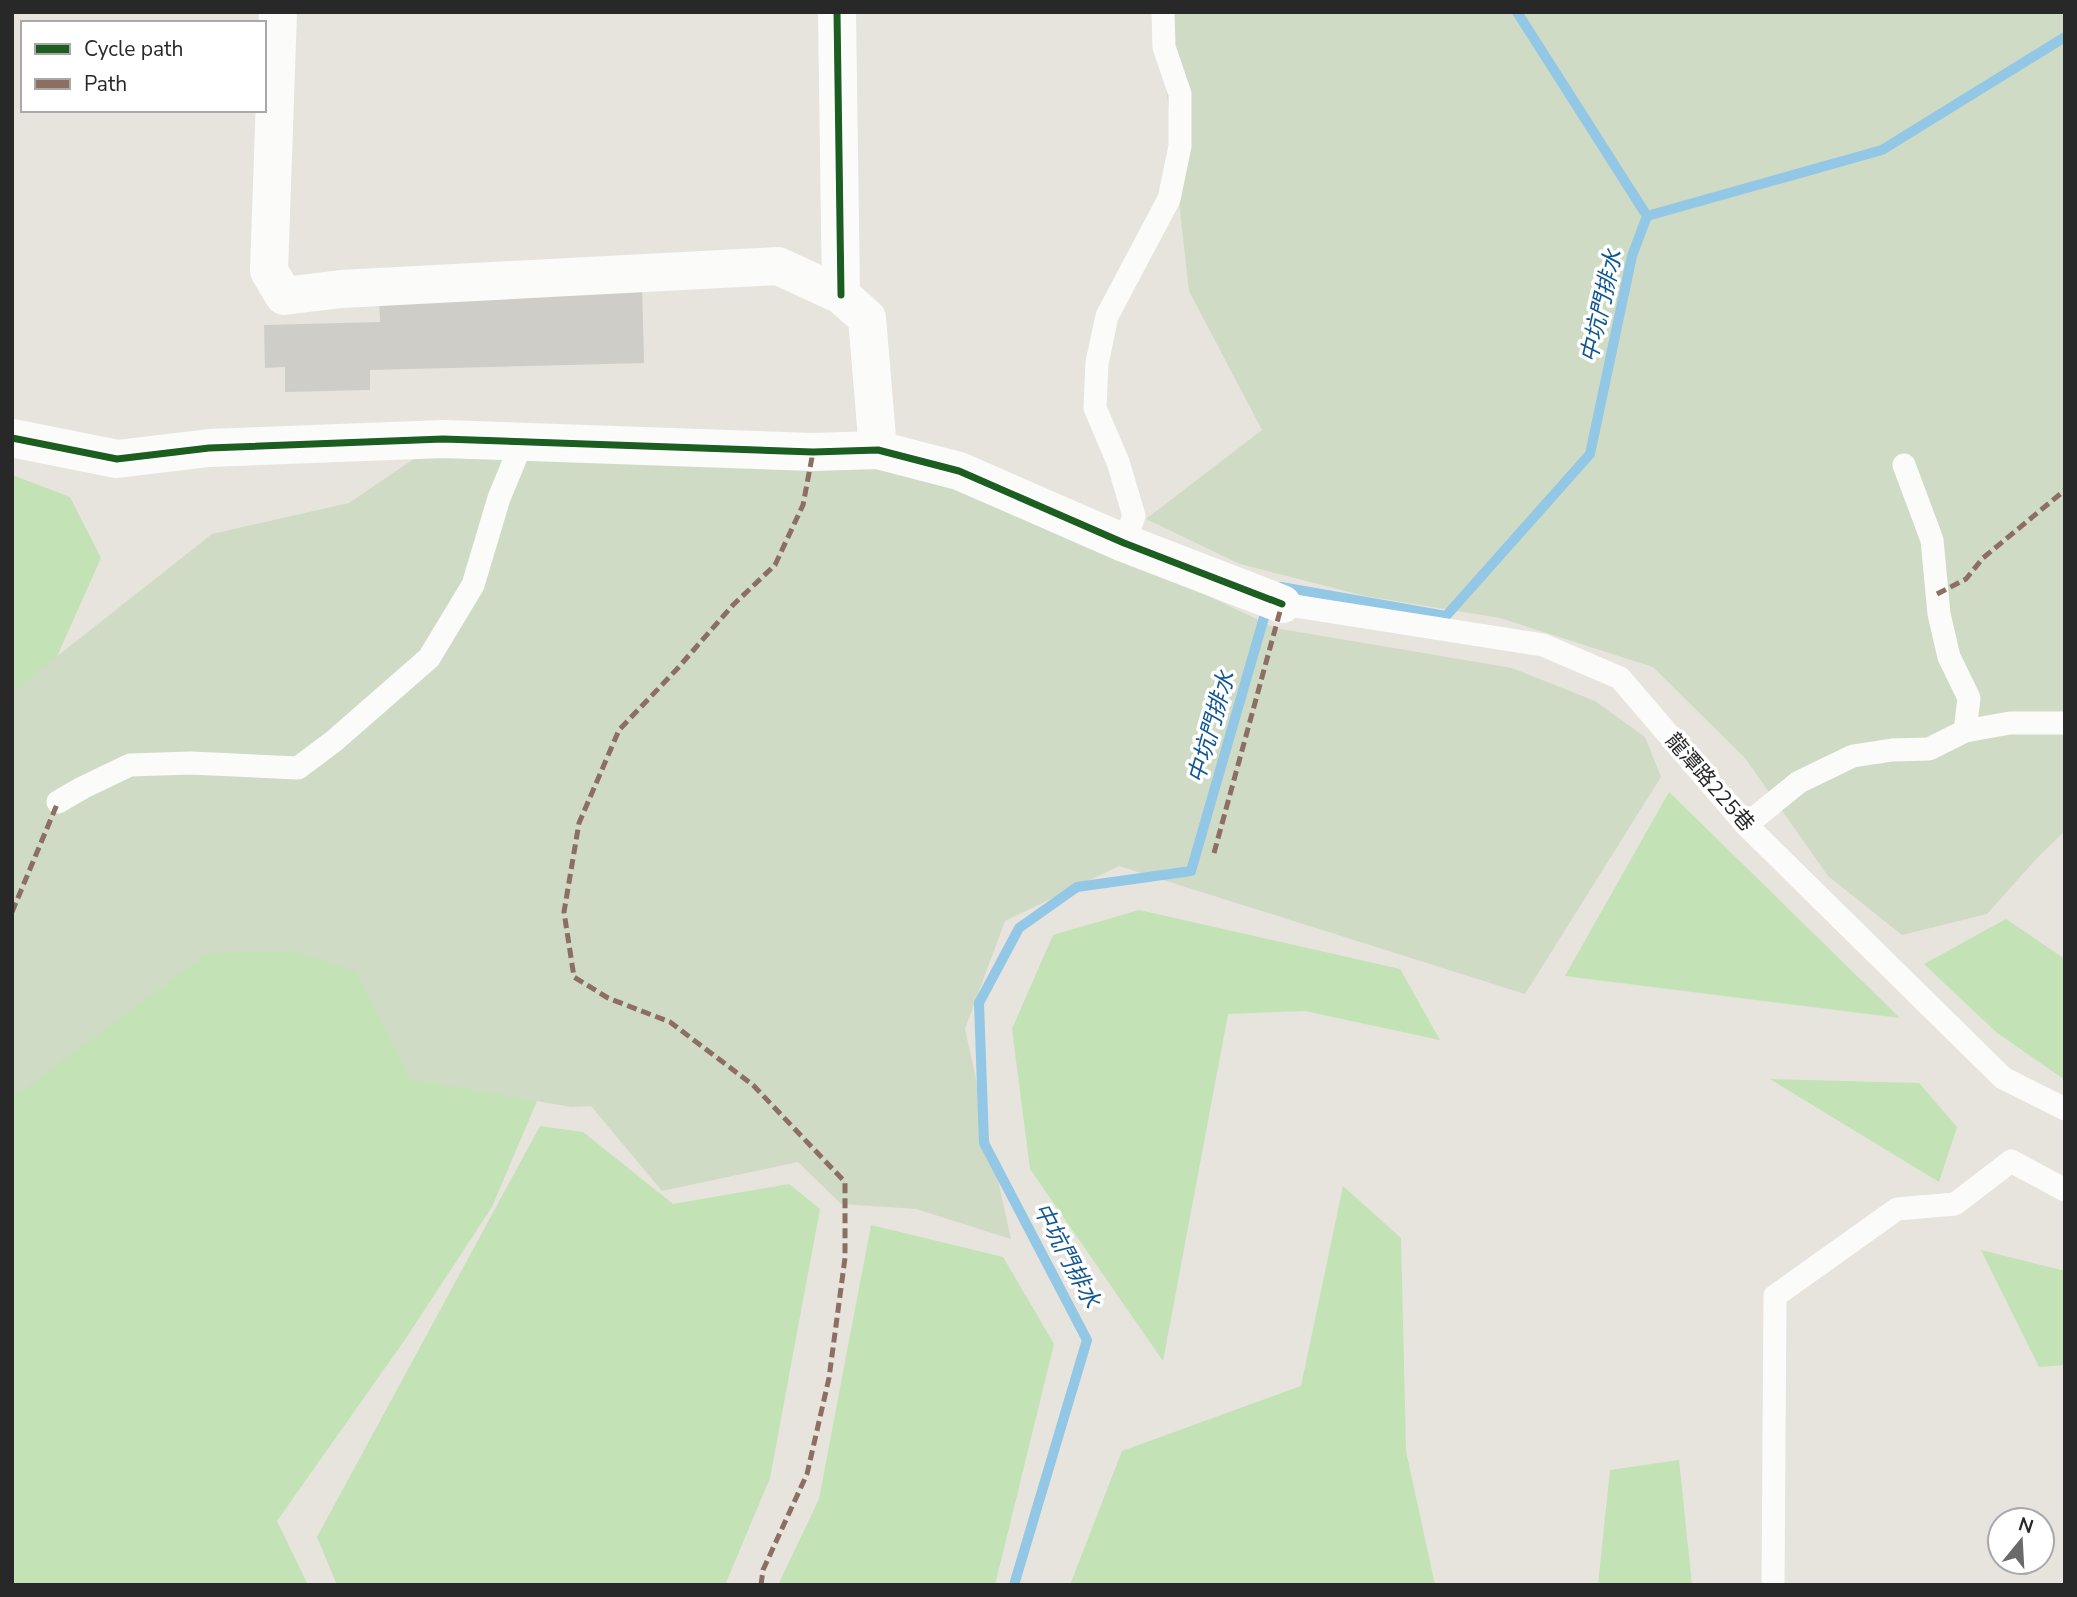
<svg xmlns="http://www.w3.org/2000/svg" width="2077" height="1597" font-family="'Nunito Sans','Noto Sans TC',sans-serif">
<rect width="100%" height="100%" fill="#e6e4dd"/>
<g fill="#c3e2b6">
<polygon points="12,475 70,497 101,558 12,757"/>
<polygon points="1669,792 1900,1018 1565,976"/>
<polygon points="84,850 568,1028 492,1207 404,1341 277,1521 308,1585 12,1585 12,1023"/>
<polygon points="1139,910 1400,969 1440,1040 1305,1011 1228,1014 1163,1361 1030,1169 1012,1029 1053,935"/>
<polygon points="2006,919 2065,959 2065,1080 1996,1032 1924,964"/>
<polygon points="1770,1079 1919,1083 1957,1127 1939,1182"/>
<polygon points="540,1126 583,1132 673,1204 789,1184 820,1209 770,1478 725,1585 337,1585 317,1537"/>
<polygon points="1343,1186 1401,1238 1406,1451 1435,1585 1070,1585 1122,1451 1301,1386"/>
<polygon points="871,1225 1003,1257 1054,1344 995,1585 778,1585 819,1499"/>
<polygon points="1981,1250 2065,1271 2065,1365 2039,1367"/>
<polygon points="1679,1460 1692,1585 1598,1585 1610,1470"/>
</g>
<g fill="#d0dbc5">
<polygon points="1158,12 2065,12 2065,831 2039,856 1987,914 1902,935 1828,876 1745,758 1653,667 1500,618 1365,596 1240,564 1146,519 1262,430 1189,291"/>
<polygon points="443,439 934,461 1152,569 1275,628 1512,668 1595,701 1645,737 1661,777 1525,994 1119,866 1005,921 965,1029 1011,1239 916,1209 841,1204 798,1162 662,1191 591,1106 571,1107 411,1079 355,971 293,951 208,953 12,1098 12,694 41,669 212,534 349,503"/>
</g>
<g fill="none" stroke-linecap="round" stroke-linejoin="round">
<g stroke="#92c7e6" stroke-width="10">
<polyline points="1647,216 1882,150 2065,37"/>
<polyline points="1281,587 1446,616 1590,454 1632,256 1647,216 1517,12"/>
<polyline points="1014,1585 1087,1340 984,1143 979,1003 1019,928 1077,887 1191,871 1267,607"/>
</g>
</g>
<polygon fill="#cfcdc8" points="642,285 644,363 370,370 370,390 285,392 285,367 265,368 264,325 380,322 379,292"/>
<g fill="none" stroke-linecap="round" stroke-linejoin="round">
<g stroke="#fbfbfa" stroke-width="23">
<polyline points="1124,543 1134,516 1118,462 1095,408 1097,363 1107,316 1169,199 1180,146 1180,94 1164,47 1163,12"/>
<polyline points="1282,604 1543,645 1620,678 1746,825 2003,1078 2065,1109"/>
<polyline points="1965,731 2010,723 2065,723"/>
<polyline points="58,802 82,788 130,765 191,763 298,768 334,741 429,658 473,585 499,498 523,440"/>
<polyline points="1746,825 1799,782 1853,756 1892,750 1929,749 1965,731 1969,698 1949,657 1939,614 1932,540 1904,465"/>
<polyline points="1773,1585 1775,1296 1897,1209 1955,1204 2011,1161 2065,1190"/>
</g>
<g stroke="#fbfbfa" stroke-width="38">
<polyline points="278,12 269,271 284,296 341,289 778,266 841,295 867,318 878,450"/>
<polyline points="837,12 841,295"/>
<polyline points="12,438 117,459 209,448 443,439 813,452 878,450 959,471 1124,543 1246,590"/>
</g>
<polyline stroke="#fbfbfa" stroke-width="38" points="1246,590 1282,604"/>
<g stroke="#8d6e63" stroke-width="5" stroke-dasharray="10 5" stroke-linecap="butt">
<polyline points="1937,594 1966,579 1983,558 2065,490"/>
<polyline points="1214,853 1282,604"/>
<polyline points="12,912 58,802"/>
<polyline points="761,1585 763,1570 807,1474 829,1378 845,1258 845,1182 753,1085 670,1022 608,998 574,977 564,912 579,823 619,730 677,669 733,605 775,565 803,505 813,452"/>
</g>
<g stroke="#fff" stroke-width="11">
<g id="cycleway">
<polyline points="837,12 841,295"/>
<polyline points="12,438 117,459 209,448 443,439 813,452 878,450 959,471 1124,543 1282,604"/>
</g>
</g>
<use href="#cycleway" stroke="#1b5e20" stroke-width="7"/>
</g>
<g text-anchor="middle" stroke-width="7" stroke-linejoin="round" paint-order="stroke">
<g font-size="21" fill="#282828" stroke="#fff">
<text transform="translate(1710 782) rotate(49)" y="7">龍潭路225巷</text>
</g>
<g font-size="23" font-style="italic" fill="#115792" stroke="#fff">
<text transform="translate(1601 306) rotate(-77)" y="8">中坑門排水</text>
<text transform="translate(1211 727) rotate(-74)" y="8">中坑門排水</text>
<text transform="translate(1067 1255) rotate(62)" y="8">中坑門排水</text>
</g>
</g>
<rect width="2077" height="1597" fill="none" stroke="#282828" stroke-width="28"/>
<rect x="21" y="21" width="245" height="91" fill="#ffffff" stroke="#a9a9a9" stroke-width="2"/>
<rect x="35" y="44" width="35" height="10" fill="#1b5e20" stroke="#a9a9a9" stroke-width="2"/>
<text x="84" y="56" font-size="21" fill="#282828">Cycle path</text>
<rect x="35" y="79" width="35" height="10" fill="#8d6e63" stroke="#a9a9a9" stroke-width="2"/>
<text x="84" y="91" font-size="21" fill="#282828">Path</text>
<g transform="translate(2021 1541) rotate(18)"><circle r="33" fill="#ffffff" stroke="#a9a9a9" stroke-width="2"/>
<path d="M0-5L12 26L0 18L-12 26Z" fill="#6a6a67"/>
<text y="-10" font-size="19" font-weight="bold" text-anchor="middle" fill="#282828">N</text>
</g>
</svg>
